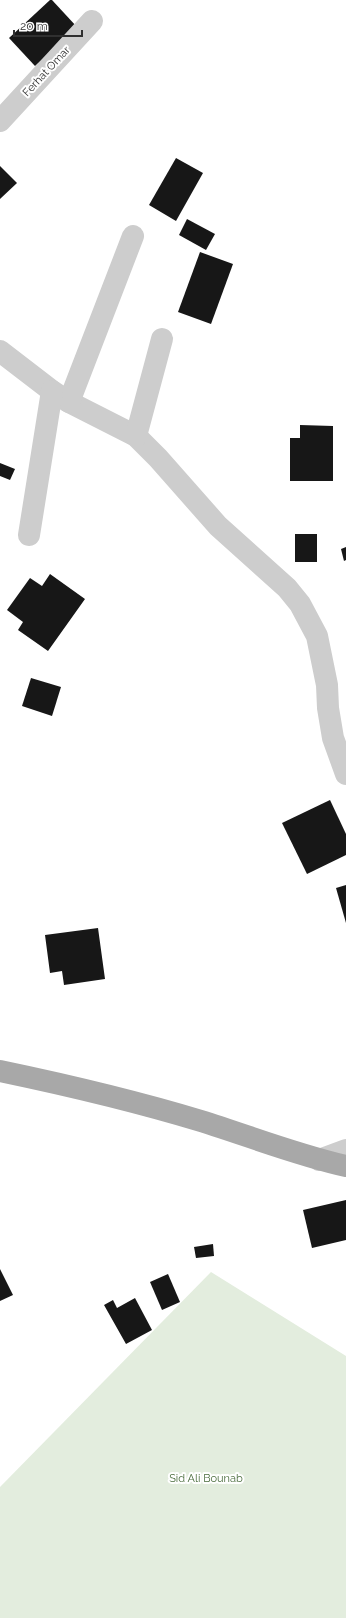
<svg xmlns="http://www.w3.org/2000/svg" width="346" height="1618" font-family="Raleway,sans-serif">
<rect width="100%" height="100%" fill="#fff"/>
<polygon fill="#e3edde" points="211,1272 346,1356 346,1618 0,1618 0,1487"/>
<g fill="#171717">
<polygon points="50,0 52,0 77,27 35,66 9,38"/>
<polygon points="176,158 203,173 176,221 149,205"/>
<polygon points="0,166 17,183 0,199"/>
<polygon points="187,219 215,234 206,250 179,235"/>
<polygon points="200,252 233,264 211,324 178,312"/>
<polygon points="300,425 333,426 333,481 290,481 290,438 300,438"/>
<polygon points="0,463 15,469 10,480 0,476"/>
<rect x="295" y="534" width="22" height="28"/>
<polygon points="346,547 346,560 344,561 341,549"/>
<polygon points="50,574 85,599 48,651 18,630 23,622 7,610 30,578 42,586"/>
<polygon points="31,678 61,687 52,716 22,706"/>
<polygon points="330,800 346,834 346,855 307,874 282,823"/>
<polygon points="346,885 346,923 336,888"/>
<polygon points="98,928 105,979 64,985 62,971 50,973 45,935"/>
<polygon points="346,1200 346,1240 312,1248 303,1210"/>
<polygon points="213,1244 214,1256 196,1258 194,1247"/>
<polygon points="0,1269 13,1295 0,1301"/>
<polygon points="168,1274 180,1302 162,1310 150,1282"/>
<polygon points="135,1298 152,1330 126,1344 104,1305 113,1300 117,1308"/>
</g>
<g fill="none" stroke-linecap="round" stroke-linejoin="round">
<g stroke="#cdcdcd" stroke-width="22">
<polyline points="0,121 92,21"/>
<polyline points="0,351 52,391 69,402 136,436 158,458 218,526 287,588 300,604 317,636 327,685 328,708 333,738 346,774"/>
<polyline points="69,402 133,236"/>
<polyline points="136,436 162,339"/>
<polyline points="29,535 52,391"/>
<polyline points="319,1160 346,1150"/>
</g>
<path stroke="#a8a8a8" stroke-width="22" d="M 0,1071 C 67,1085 135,1101 201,1121 C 249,1136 297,1155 346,1166"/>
</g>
<g text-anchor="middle" stroke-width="4" stroke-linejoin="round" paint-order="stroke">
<g font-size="11" fill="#303030" stroke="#fff">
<text transform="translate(46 71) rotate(-47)" y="4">Ferhat Omar</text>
</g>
<g font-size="11" fill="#496c3c" stroke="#fff">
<text x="206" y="1482">Sid Ali Bounab</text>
</g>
</g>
<path d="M14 30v6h68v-6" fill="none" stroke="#303030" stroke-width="2"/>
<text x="20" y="30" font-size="12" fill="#303030" stroke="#ffffff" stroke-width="3" paint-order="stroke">20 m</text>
</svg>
